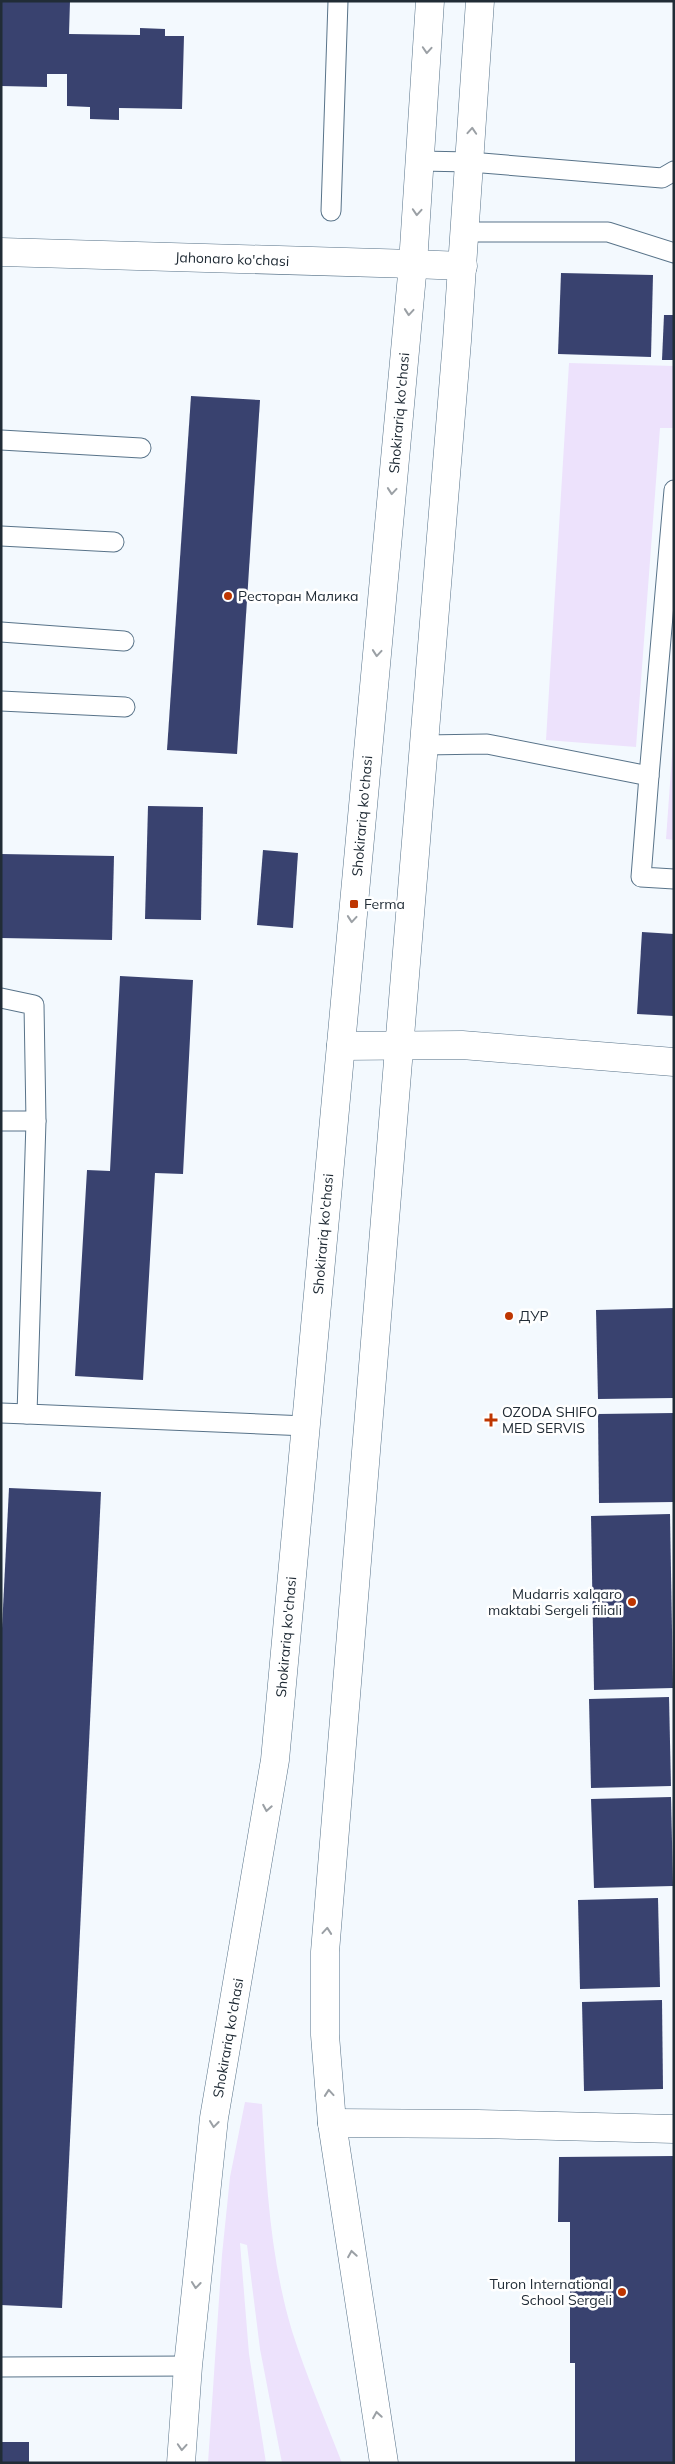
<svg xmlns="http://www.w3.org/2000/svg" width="675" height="2464" font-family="Mulish,sans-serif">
<rect width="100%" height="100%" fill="#f3f9fe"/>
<g fill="#ede2fc">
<polygon points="569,363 674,366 674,428 660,428 636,747 546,740"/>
<polygon points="674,728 674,840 666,839"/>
<path d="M 245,2102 L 262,2104 C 266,2179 270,2258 292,2331 C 306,2375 325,2419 342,2463 L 282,2463 L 260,2349 L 247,2245 L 240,2243 L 249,2354 L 266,2463 L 208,2463 L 222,2255 L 230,2177 Z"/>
</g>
<g fill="#39426f">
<polygon points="1,1 70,1 69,34 140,35 140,28 165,29 165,36 184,36 182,109 119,108 119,120 90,119 90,107 67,106 67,74 47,74 47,87 1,86"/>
<polygon points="561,273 653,275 651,357 558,354"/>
<polygon points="664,315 674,315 674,360 662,360"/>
<polygon points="191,396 260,400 237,754 167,750"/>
<polygon points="148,806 203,807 201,920 145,919"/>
<polygon points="263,850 298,853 293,928 257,925"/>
<polygon points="1,854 114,856 112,940 1,938"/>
<polygon points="642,932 674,934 674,1016 637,1014"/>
<polygon points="120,976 193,980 183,1174 155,1173 143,1380 75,1376 87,1170 110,1171"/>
<polygon points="674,1308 674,1398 598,1399 596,1310"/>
<polygon points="674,1413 674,1502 599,1503 598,1414"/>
<polygon points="9,1488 101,1492 62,2308 1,2305 1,1648"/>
<polygon points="670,1514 673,1688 594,1690 591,1516"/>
<polygon points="669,1697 671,1786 591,1788 589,1699"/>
<polygon points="671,1797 673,1886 594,1888 591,1799"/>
<polygon points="658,1898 660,1987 580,1989 578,1900"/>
<polygon points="662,2000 663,2089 584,2091 582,2002"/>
<polygon points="674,2156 674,2463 575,2463 575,2363 570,2363 570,2222 558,2222 559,2157"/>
<rect x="1" y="2442" width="28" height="21"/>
</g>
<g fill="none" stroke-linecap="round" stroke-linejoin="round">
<g stroke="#587389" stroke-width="21">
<g id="service">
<polyline points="420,161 470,162 662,178 674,171"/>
<polyline points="331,211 338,1"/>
<polyline points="465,232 608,232 674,253"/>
<polyline points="1,440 141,448"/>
<polyline points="1,536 114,542"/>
<polyline points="1,632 124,641"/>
<polyline points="1,701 125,707"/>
<polyline points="424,745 487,744 649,776 641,877 674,879"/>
<polyline points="649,776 674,490"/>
<polyline points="1,998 34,1005 36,1121 27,1414 306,1426"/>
<polyline points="1,1121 36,1121"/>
<polyline points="1,1413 27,1414"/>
<polyline points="1,2367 188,2366"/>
</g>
</g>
<g stroke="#587389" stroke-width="29">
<g id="minor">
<polyline points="1,252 413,264"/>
<polyline points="341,1046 462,1045 674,1062"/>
<polyline points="332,2123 478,2124 674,2129"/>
</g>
</g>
<g stroke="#587389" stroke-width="29">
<polyline id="tertiary" points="413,264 463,266"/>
</g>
<g stroke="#587389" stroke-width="29">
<g id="secondary">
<polyline points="181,2463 188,2366 214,2118 275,1760 413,264 430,1"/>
<polyline points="384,2463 332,2123 325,2035 325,1952 457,341 480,1"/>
</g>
</g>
<use href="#service" stroke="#fff" stroke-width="19"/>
<use href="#minor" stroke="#fff" stroke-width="28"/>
<use href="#tertiary" stroke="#fff" stroke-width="28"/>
<use href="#secondary" stroke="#fff" stroke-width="28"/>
</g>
<defs><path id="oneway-chevron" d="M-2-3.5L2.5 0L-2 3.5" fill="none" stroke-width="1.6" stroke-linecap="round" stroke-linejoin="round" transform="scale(1.25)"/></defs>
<g stroke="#9ba0a5">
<use href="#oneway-chevron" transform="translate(427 50) rotate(94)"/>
<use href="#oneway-chevron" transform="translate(472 131) rotate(-86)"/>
<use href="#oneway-chevron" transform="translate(417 212) rotate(94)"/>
<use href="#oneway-chevron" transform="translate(409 312) rotate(95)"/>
<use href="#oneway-chevron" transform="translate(392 491) rotate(95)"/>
<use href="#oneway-chevron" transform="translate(377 653) rotate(95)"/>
<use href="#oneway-chevron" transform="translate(352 919) rotate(95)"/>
<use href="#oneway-chevron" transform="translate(267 1808) rotate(100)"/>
<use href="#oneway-chevron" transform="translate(327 1931) rotate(-85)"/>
<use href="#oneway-chevron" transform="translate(329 2093) rotate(-95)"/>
<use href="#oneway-chevron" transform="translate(214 2124) rotate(97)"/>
<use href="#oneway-chevron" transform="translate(352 2254) rotate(-99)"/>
<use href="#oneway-chevron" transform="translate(196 2285) rotate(96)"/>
<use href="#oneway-chevron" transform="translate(377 2415) rotate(-99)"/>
<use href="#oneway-chevron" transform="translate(182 2447) rotate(94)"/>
</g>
<g fill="#be3601" stroke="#fff" stroke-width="2">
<circle cx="228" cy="596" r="5"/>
<rect x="349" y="899" width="10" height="10" rx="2.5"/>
<circle cx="509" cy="1316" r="5"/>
<path d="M488.5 1412.5h5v5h5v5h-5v5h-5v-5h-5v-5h5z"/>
<circle cx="632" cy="1602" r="5"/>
<circle cx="622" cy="2292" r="5"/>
</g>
<g text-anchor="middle" stroke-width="5" stroke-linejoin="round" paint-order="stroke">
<g font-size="14" fill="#212c36" stroke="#fff">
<text transform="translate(232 259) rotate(2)" y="5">Jahonaro ko'chasi</text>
<text transform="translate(399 413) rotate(-85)" y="5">Shokirariq ko'chasi</text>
<text transform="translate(362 816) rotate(-85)" y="5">Shokirariq ko'chasi</text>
<text transform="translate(323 1234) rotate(-85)" y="5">Shokirariq ko'chasi</text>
<text transform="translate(286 1637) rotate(-85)" y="5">Shokirariq ko'chasi</text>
<text transform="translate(228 2038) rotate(-80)" y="5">Shokirariq ko'chasi</text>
</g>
<g font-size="14" fill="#212c36" stroke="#fff" text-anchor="start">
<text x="238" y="601">Ресторан Малика</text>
<text x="364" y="909">Ferma</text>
<text x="519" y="1321">ДУР</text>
<text x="502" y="1417">OZODA SHIFO<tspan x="502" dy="16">MED SERVIS</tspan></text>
<text x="622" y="1599" text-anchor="end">Mudarris xalqaro<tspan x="622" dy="16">maktabi Sergeli filiali</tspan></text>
<text x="612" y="2289" text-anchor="end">Turon International<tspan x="612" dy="16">School Sergeli</tspan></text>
</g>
</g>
<rect width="675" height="2464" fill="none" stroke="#212c36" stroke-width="5"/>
</svg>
